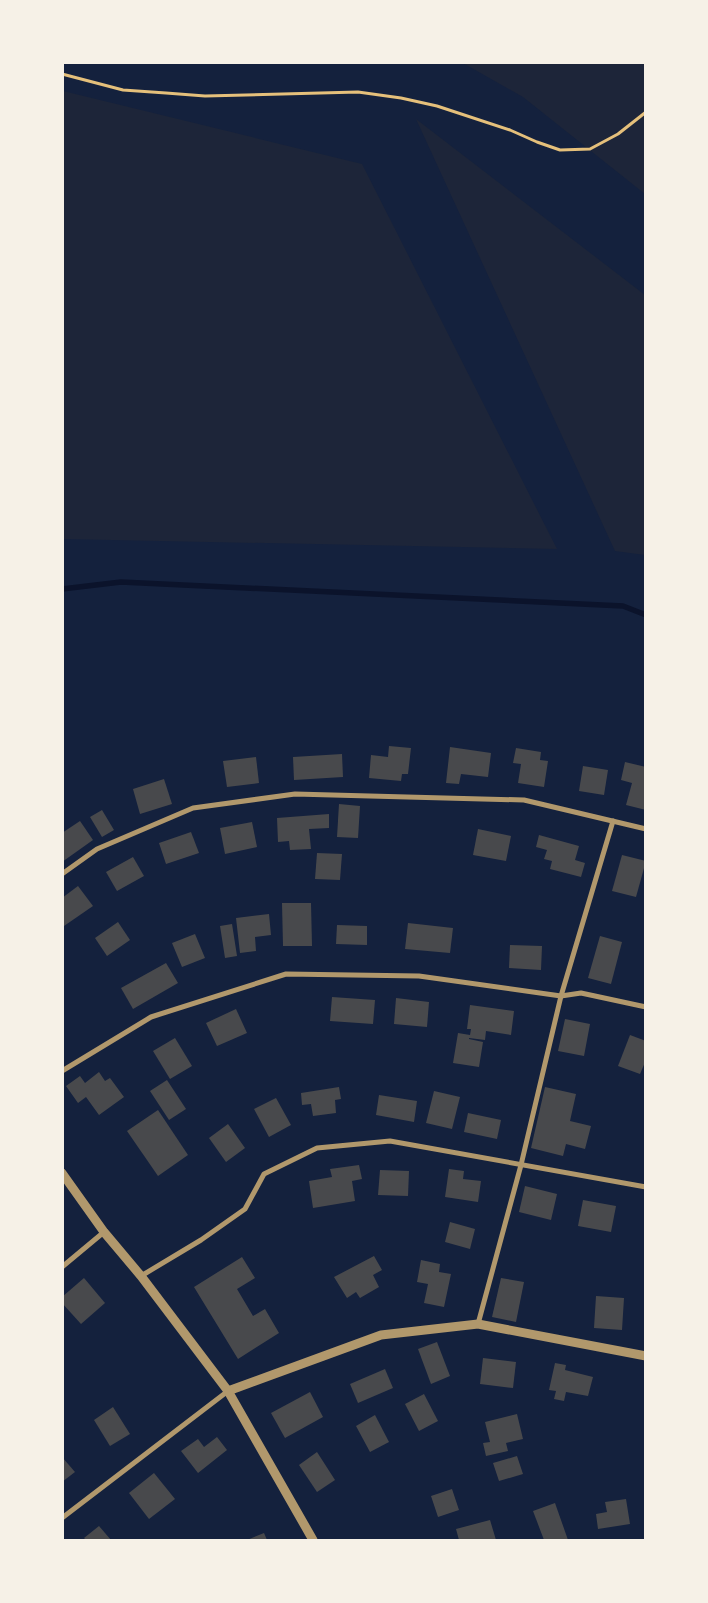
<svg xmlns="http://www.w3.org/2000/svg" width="708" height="1603" font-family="'Alegreya Sans',sans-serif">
<rect width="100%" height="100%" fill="#14213d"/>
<g fill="#1d2539">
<polygon points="463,63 645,63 645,194 523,97"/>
<polygon points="63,91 362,164 557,549 63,539"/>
<polygon points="416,119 645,295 645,555 615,551"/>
</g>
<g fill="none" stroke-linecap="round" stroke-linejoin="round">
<polyline stroke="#0b132b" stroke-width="5.5" points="62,589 121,582 623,606 646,615"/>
</g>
<g fill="#48494c">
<polygon points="389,746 411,748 408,774 402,774 401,781 369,778 371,755 388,757"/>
<polygon points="450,747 491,753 488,777 461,774 459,784 446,783"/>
<polygon points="516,748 541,752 540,760 548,761 544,787 518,783 521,764 513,763"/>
<polygon points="342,754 343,777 294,780 293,757"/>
<polygon points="256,757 259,783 227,787 223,761"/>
<polygon points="625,762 646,767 646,810 626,805 632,783 621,780"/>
<polygon points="583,766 608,770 604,795 579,791"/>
<polygon points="164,779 172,804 140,814 133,789"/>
<polygon points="339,804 360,806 358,838 337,837"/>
<polygon points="102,810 114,830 102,837 90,817"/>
<polygon points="329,814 329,828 309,829 311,849 290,850 289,841 278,842 277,818"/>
<polygon points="80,821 93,840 62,862 62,833"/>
<polygon points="252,822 257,847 225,854 220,828"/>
<polygon points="478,829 511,836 506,861 473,855"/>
<polygon points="191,832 199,853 166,864 159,843"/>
<polygon points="539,835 579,846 575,860 585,863 581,877 550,869 552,861 544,859 547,850 536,847"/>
<polygon points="317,853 342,854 340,880 315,879"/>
<polygon points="622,855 646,861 636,897 612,891"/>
<polygon points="133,857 144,876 117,891 106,872"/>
<polygon points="78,886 93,906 64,926 62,924 62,898"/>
<polygon points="282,903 311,903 312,946 283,946"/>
<polygon points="269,914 271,935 255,937 256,951 240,953 236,918"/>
<polygon points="118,922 130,940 107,956 95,938"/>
<polygon points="408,923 453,928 450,953 405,949"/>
<polygon points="232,924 237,956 225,958 220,926"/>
<polygon points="337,925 367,926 367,945 336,944"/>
<polygon points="195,934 205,958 182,967 172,943"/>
<polygon points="600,936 622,942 611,984 588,978"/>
<polygon points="510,945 542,946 541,970 509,968"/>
<polygon points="166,963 178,983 133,1009 121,988"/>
<polygon points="332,997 375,1000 373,1024 330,1021"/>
<polygon points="396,998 429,1002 427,1027 394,1024"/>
<polygon points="470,1005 514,1011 511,1035 486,1031 485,1040 469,1038 469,1039 483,1042 479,1067 453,1063 458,1033 470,1035 471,1029 467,1029"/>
<polygon points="236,1009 247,1033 217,1046 206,1023"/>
<polygon points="565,1019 590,1024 584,1056 558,1051"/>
<polygon points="630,1035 646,1041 646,1060 640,1074 618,1066"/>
<polygon points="175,1038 192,1066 170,1079 153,1051"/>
<polygon points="99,1072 105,1081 110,1078 124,1097 99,1115 86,1097 78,1103 66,1086 80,1076 85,1083"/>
<polygon points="167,1080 186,1109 169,1120 150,1091"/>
<polygon points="339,1087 341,1099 335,1100 336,1113 313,1116 311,1104 302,1105 301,1093"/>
<polygon points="545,1087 576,1094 570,1121 591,1126 585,1149 566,1144 563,1156 531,1148"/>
<polygon points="434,1091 460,1097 452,1129 426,1123"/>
<polygon points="379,1095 417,1101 414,1122 376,1115"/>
<polygon points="276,1098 291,1125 269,1137 254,1109"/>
<polygon points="158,1110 188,1155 158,1176 127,1131"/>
<polygon points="468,1113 501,1120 497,1139 464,1132"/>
<polygon points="228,1124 245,1148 226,1162 209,1138"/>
<polygon points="359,1165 362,1179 352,1181 355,1201 313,1208 309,1181 332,1177 330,1169"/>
<polygon points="449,1169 464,1171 463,1179 481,1181 478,1202 445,1197"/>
<polygon points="380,1170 409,1171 408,1196 378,1195"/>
<polygon points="525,1186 557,1194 551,1220 519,1212"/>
<polygon points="583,1200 616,1206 611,1232 578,1226"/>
<polygon points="450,1222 475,1229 470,1249 445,1242"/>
<polygon points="374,1256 382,1270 373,1275 379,1287 360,1298 356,1292 347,1298 334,1277"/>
<polygon points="242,1257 255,1278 237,1289 253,1316 265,1309 279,1333 238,1359 194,1287"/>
<polygon points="421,1260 440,1264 439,1272 451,1274 444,1307 424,1303 428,1284 417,1282"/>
<polygon points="84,1278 105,1303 81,1324 62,1303 62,1297"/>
<polygon points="501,1278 524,1282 516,1322 492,1317"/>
<polygon points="596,1296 624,1298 622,1330 594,1328"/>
<polygon points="437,1342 450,1376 431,1384 418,1349"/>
<polygon points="483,1358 516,1362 513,1388 480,1384"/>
<polygon points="555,1363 566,1365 565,1370 593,1377 588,1396 566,1392 564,1401 554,1399 556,1391 549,1390"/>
<polygon points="385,1369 393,1388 358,1403 350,1384"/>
<polygon points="310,1392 323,1417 285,1438 271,1413"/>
<polygon points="424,1394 438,1421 419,1431 405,1404"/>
<polygon points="113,1407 130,1434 110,1446 94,1420"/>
<polygon points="517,1414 523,1439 506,1443 508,1451 486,1456 483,1443 490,1442 485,1422"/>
<polygon points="375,1415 389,1442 370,1452 356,1426"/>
<polygon points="217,1437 227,1450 198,1473 181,1451 198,1439 204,1447"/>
<polygon points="317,1452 335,1480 317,1492 299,1465"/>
<polygon points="517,1456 523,1474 499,1481 493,1463"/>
<polygon points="62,1457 75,1472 62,1482"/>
<polygon points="154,1473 175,1499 149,1519 129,1493"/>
<polygon points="452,1489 459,1510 438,1517 431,1496"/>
<polygon points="626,1499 630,1524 598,1529 596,1514 607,1512 605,1502"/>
<polygon points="555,1503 568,1540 544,1540 533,1511"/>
<polygon points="490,1520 496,1540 459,1540 456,1529"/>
<polygon points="99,1526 111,1540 86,1540 84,1538"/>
<polygon points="264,1533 267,1540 247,1540"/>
</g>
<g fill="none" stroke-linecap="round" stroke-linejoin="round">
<polyline stroke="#e5c07b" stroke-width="3" points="62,74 123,90 166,93 205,96 358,92 401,98 437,106 510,130 537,142 560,150 590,149 618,134 646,112"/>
<g stroke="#b1986c" stroke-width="5">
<polyline points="62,874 97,849 193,808 295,794 524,800 646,829"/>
<polyline points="62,1071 151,1017 286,974 419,976 561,996 581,993 646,1007"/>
<polyline points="62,1267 104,1232"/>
<polyline points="141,1276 201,1240 245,1209 264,1174 317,1148 390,1141 646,1187"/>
<polyline points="478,1324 521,1165 561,996 613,821"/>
<polyline points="62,1518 228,1391"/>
</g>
<g stroke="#b1986c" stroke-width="9">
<polyline points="62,1173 104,1232 141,1276 228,1391 313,1540"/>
<polyline points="228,1391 381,1335 478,1324 646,1356"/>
</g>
</g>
<rect width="708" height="1603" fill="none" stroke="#f6f1e7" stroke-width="128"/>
</svg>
